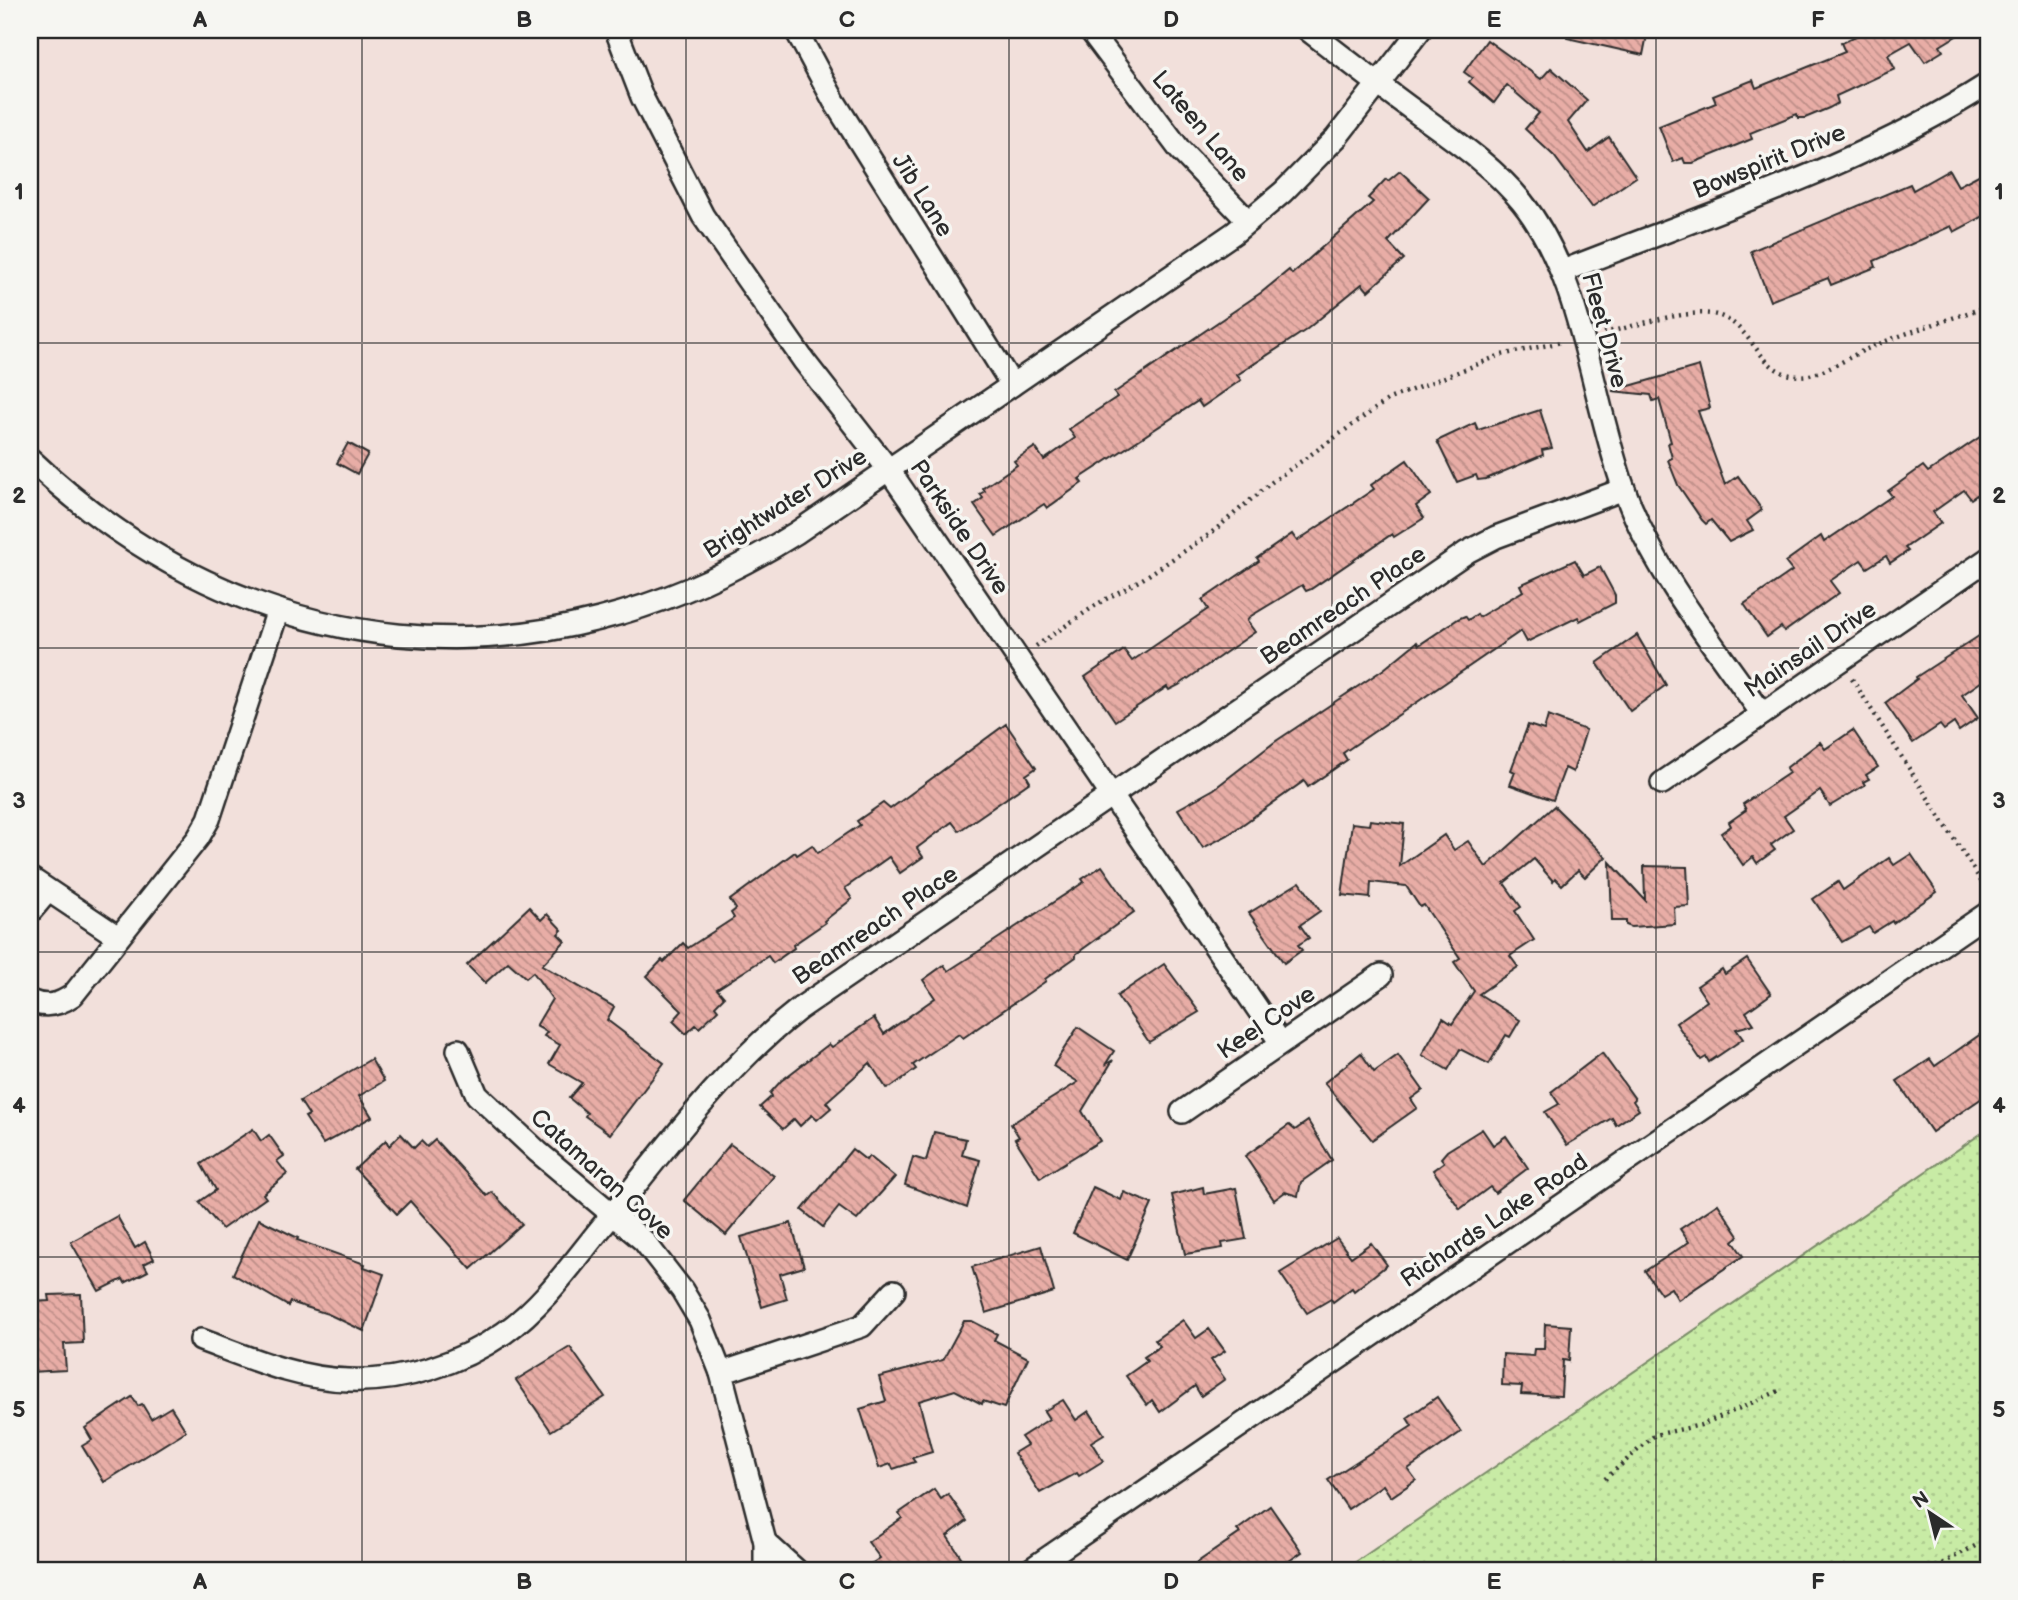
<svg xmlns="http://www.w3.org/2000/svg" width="2018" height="1600" font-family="'Balsamiq Sans',sans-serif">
<defs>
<pattern id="grass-dots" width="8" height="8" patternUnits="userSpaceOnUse" patternTransform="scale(1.75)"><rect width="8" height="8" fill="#c8eba5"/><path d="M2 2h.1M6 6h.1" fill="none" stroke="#acca8e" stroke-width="1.8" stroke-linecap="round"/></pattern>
<pattern id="building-back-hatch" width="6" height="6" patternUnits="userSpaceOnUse" patternTransform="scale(1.75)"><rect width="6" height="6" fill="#e8ada6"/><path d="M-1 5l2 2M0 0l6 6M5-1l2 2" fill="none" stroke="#bc8d87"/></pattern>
</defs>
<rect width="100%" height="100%" fill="#f2e0db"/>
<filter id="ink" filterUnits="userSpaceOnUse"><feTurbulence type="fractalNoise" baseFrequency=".0143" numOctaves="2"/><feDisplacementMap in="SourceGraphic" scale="14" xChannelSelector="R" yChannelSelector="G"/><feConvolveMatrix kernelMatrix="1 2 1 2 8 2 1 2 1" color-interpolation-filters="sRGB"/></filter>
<g filter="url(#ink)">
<polygon fill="url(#grass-dots)" stroke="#7a8b68" stroke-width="2" points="1988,1129 1988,1570 1344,1570"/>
<g fill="url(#building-back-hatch)" stroke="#2b2b2b" stroke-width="2">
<polygon points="1568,30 1648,30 1643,55 1567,38"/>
<polygon points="1868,30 1966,30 1940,46 1943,51 1925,62 1911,42 1888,55 1895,69 1836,96 1838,103 1829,108 1805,118 1798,118 1797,114 1750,133 1752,139 1747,141 1693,163 1685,163 1683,158 1673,162 1659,126 1716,103 1713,96 1753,80 1756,88 1845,52 1841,43"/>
<polygon points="1487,40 1541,79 1551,68 1587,100 1568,122 1588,152 1609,137 1636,177 1592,207 1554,156 1525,129 1539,113 1507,85 1494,103 1469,82 1472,78 1464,72"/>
<polygon points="1949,170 1958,186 1988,170 1988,214 1954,232 1951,226 1874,261 1876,267 1831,285 1828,278 1770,301 1751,251 1910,184 1913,190"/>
<polygon points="1400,171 1429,198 1388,242 1404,259 1368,291 1362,284 1306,330 1237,375 1241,380 1202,407 1198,401 1079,479 1082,483 1047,508 1044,504 996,536 974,505 983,498 980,494 985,491 983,488 1017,465 1014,461 1035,447 1044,460 1075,438 1069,429 1117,397 1114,393 1262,292 1289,270 1292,274 1373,202 1368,198 1386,179 1388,181"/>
<polygon points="1699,366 1710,408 1698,411 1725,485 1738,476 1762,510 1747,521 1753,530 1729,542 1711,520 1706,524 1702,520 1678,485 1668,460 1672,458 1668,443 1671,442 1659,399 1653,401 1651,395 1612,391"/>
<polygon points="1540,410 1552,448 1542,450 1543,455 1486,479 1478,480 1476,475 1457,482 1437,441 1475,423 1478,430"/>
<polygon points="1980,437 1988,450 1988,487 1971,499 1964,490 1933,512 1941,523 1905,548 1908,551 1890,563 1886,556 1867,568 1861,560 1830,581 1839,593 1784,632 1781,627 1767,637 1744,604 1792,571 1785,562 1821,536 1824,542 1892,496 1888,491 1923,466 1928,472"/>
<polygon points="348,443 368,454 357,474 337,463"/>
<polygon points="1407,460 1431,495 1416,506 1424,518 1394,537 1392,534 1311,589 1306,591 1302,585 1251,616 1247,621 1255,632 1179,685 1169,690 1167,687 1115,721 1085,677 1124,650 1132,661 1208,609 1202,600 1259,561 1257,558 1292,534 1297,541 1374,489 1371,485"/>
<polygon points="1575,560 1584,575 1600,567 1615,595 1615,603 1580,621 1578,617 1527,642 1521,631 1343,753 1347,760 1308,787 1304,781 1228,835 1203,848 1178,809 1214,789 1276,741 1384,669 1417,642 1419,645 1458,619 1465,616 1468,620 1477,614 1479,617 1523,591 1520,585"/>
<polygon points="1988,630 1988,677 1962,695 1978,718 1959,731 1954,723 1944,730 1940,725 1913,743 1885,703 1917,679 1916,677"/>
<polygon points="1637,635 1666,685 1630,711 1597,663"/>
<polygon points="1548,716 1586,730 1573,772 1565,768 1553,800 1510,785 1515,772 1511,770 1528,725 1544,730"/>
<polygon points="1006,724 1036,768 1026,775 1030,782 959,831 952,822 917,848 923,857 900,873 889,857 845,888 852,899 824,921 825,923 793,945 794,948 773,963 768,956 717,989 724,997 715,1006 718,1010 699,1028 696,1025 686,1034 673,1021 682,1011 647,976 662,960 664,962 683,943 688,948 734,918 731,913 736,909 730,900 795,852 797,855 812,845 818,853 860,825 857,821 883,803 890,809"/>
<polygon points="1853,730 1878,767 1866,775 1869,779 1863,782 1865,785 1830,806 1820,791 1784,816 1793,829 1771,845 1775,850 1757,863 1753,857 1743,865 1721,833 1731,826 1729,822 1746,810 1743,804 1789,773 1786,768 1820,742 1825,749"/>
<polygon points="1554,806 1606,857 1585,877 1578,870 1562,885 1555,878 1553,881 1534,859 1504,883 1521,907 1515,911 1534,940 1510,956 1518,967 1479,994 1520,1020 1510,1037 1506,1035 1489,1064 1460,1049 1448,1070 1422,1055 1443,1018 1452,1024 1474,991 1454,962 1460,958 1424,905 1420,907 1406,886 1371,882 1370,898 1342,895 1352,823 1369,825 1370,820 1404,824 1400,866 1444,835 1454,850 1468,841 1486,867"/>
<polygon points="1911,854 1937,892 1893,923 1892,921 1873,933 1869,927 1842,942 1813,899 1838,882 1843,890 1889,858 1894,865"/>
<polygon points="1610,862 1645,900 1644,866 1687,867 1689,906 1674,907 1675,924 1631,927 1626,925 1626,921 1612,921"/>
<polygon points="1102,866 1134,912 1076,954 1076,957 1045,979 1046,981 963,1038 959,1034 913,1065 916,1069 891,1087 886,1088 870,1063 826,1102 831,1108 817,1120 812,1115 800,1126 794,1119 783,1129 760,1107 772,1096 770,1093 781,1081 829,1044 832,1047 874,1018 884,1034 935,998 923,980 944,965 948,971 976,953 1084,882 1082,879"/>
<polygon points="1300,882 1320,911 1300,925 1309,938 1298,945 1302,950 1284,963 1249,913"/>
<polygon points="529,907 541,920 547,914 562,930 558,934 565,941 542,965 614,1007 607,1020 664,1063 610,1134 585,1116 587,1113 569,1098 582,1083 549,1064 560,1045 544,1036 547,1032 536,1026 552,999 533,972 526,978 508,962 485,983 467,965"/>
<polygon points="1747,959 1771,994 1746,1012 1754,1024 1736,1029 1743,1039 1709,1062 1706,1057 1701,1060 1676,1023 1707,1001 1697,986 1722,969 1725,974"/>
<polygon points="1164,964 1199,1012 1149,1042 1117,996"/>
<polygon points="1078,1027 1114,1051 1105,1065 1113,1060 1082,1111 1100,1141 1040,1178 1015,1139 1019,1137 1011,1124 1078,1082 1053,1066"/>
<polygon points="1988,1029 1988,1094 1932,1132 1897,1081 1930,1059 1935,1066"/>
<polygon points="1361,1053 1374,1072 1398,1055 1423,1090 1411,1099 1417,1108 1372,1140 1324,1083"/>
<polygon points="1602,1053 1635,1099 1633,1101 1639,1110 1616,1125 1612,1118 1567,1145 1545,1112 1559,1104 1551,1092"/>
<polygon points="371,1059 384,1081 359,1096 372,1117 323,1144 305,1117 309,1115 300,1101"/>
<polygon points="1308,1121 1332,1160 1301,1182 1298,1196 1285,1192 1274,1200 1245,1156 1289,1125 1295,1130"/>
<polygon points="253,1129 261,1141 269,1135 284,1156 277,1161 287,1174 263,1194 266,1198 222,1229 199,1202 216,1190 201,1164"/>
<polygon points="1482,1129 1493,1145 1506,1136 1528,1168 1495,1193 1490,1187 1460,1209 1433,1170 1444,1162 1441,1158 1447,1151"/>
<polygon points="934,1132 966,1139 962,1155 980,1160 967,1208 905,1185 913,1157 926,1161"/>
<polygon points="401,1134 414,1148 421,1141 427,1147 435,1140 487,1196 492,1192 522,1224 471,1269 410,1201 397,1214 355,1169 386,1140 389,1146"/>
<polygon points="730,1144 774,1176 726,1235 684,1200"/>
<polygon points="852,1149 866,1160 869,1156 895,1177 857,1220 839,1207 823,1227 802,1210"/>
<polygon points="1093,1187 1121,1200 1124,1192 1152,1204 1127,1260 1073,1233"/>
<polygon points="1203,1187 1204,1194 1236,1188 1246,1239 1222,1243 1223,1248 1185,1254 1172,1195"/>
<polygon points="1718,1204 1739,1236 1733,1241 1743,1256 1678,1300 1671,1288 1661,1294 1645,1271 1689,1242 1680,1229"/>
<polygon points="117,1216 135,1248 145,1242 154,1259 144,1264 148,1271 125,1283 123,1279 99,1291 71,1242"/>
<polygon points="259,1219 298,1238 297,1240 365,1264 364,1267 384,1274 364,1331 328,1314 290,1302 288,1306 233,1274"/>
<polygon points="791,1223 804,1267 780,1274 787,1299 762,1307 741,1237"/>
<polygon points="1337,1238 1351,1257 1371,1243 1387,1265 1354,1291 1352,1288 1333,1302 1331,1299 1307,1313 1280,1273"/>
<polygon points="1041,1246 1054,1292 986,1313 972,1267"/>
<polygon points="81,1294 83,1343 64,1344 66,1370 30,1372 30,1302 50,1301 49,1295"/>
<polygon points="1183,1320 1196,1338 1209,1329 1225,1351 1211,1360 1225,1379 1201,1396 1195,1386 1160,1412 1152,1400 1147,1405 1126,1376 1147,1361 1144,1357 1160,1346 1155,1340"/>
<polygon points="964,1321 972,1321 997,1334 994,1340 1028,1358 1004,1408 983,1401 982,1404 955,1390 919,1401 932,1452 912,1458 915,1462 893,1469 891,1464 879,1468 860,1409 886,1401 879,1377 943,1360"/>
<polygon points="1545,1324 1571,1326 1569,1361 1563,1360 1561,1396 1521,1394 1522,1386 1502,1385 1503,1354 1533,1356 1534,1349 1544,1349"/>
<polygon points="570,1347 605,1397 551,1431 516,1380"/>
<polygon points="132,1397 138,1406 142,1404 151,1419 171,1407 186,1431 104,1482 82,1446 92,1440 85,1428"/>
<polygon points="1437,1397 1461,1432 1408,1469 1416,1480 1391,1497 1383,1485 1348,1509 1328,1480 1412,1426 1407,1418"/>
<polygon points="1063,1400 1076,1420 1089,1411 1104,1434 1091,1442 1103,1461 1079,1476 1077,1473 1040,1493 1014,1453 1027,1445 1021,1437 1049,1419 1044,1411"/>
<polygon points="934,1489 941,1499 948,1494 967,1521 947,1536 961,1557 941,1570 862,1570 880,1558 868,1542 902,1518 899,1513"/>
<polygon points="1270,1506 1302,1552 1276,1570 1186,1570 1240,1533 1237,1530"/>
</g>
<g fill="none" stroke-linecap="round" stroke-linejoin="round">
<g stroke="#2b2b2b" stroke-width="26">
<g id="minor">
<polyline points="616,30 642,97 703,216 804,361 889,470 1281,1043"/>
<polyline points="796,30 834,101 1012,385"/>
<polyline points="1090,30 1180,150 1248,221"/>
<path d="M 1308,30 C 1344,58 1380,86 1417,113 C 1454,140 1493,166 1522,202 C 1583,278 1591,398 1624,489 C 1653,571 1713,643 1762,714"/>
<path d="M 1563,271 C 1704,215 1860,166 1988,84"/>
<path d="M 30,459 C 250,668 539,695 796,533 L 1234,233 L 1283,192 L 1336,138 L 1420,30"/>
<polyline points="1662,783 1988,559"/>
<polyline points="30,878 118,937"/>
<polyline points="30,912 47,892"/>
<path d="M 30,1001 C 46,1008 59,1005 73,995 L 198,838 L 209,819 L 278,610"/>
<polyline points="458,1050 477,1095 538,1152 644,1241 682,1290 700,1320 721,1373 765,1542 765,1570"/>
<polyline points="1182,1112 1381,975"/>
<path d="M 201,1340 C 249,1358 297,1379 349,1380 C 403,1382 459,1364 504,1333 C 541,1307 569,1268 597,1233 C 660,1156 720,1071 799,1009 L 1467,552 L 1496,537 L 1624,489"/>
<polyline points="721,1373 862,1326 894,1291"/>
<polyline points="765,1542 796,1570"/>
<polyline points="1030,1570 1988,913"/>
</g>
</g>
<g stroke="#2b2b2b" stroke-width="4.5" stroke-dasharray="2 5" stroke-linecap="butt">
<path d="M 1604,333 C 1633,327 1693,306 1720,316 C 1757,329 1760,383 1809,375 C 1828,372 1850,356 1867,349 C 1906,332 1948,320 1988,306"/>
<polyline points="1036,646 1099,603 1144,578 1210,534 1272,482 1389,399 1501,355 1562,342"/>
<polyline points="1852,679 1988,892"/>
<polyline points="1605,1479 1655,1435 1701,1425 1781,1390"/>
<polyline points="1930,1570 1988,1539"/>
</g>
<use href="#minor" stroke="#f6f6f2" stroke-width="21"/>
</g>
</g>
<path fill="none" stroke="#2b2b2b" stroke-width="2" stroke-opacity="0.55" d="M 362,30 L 362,1570M 686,30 L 686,1570M 1009,30 L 1009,1570M 1332,30 L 1332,1570M 1656,30 L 1656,1570M 30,343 L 1988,343M 30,648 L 1988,648M 30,952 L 1988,952M 30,1257 L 1988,1257"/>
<g text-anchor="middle" stroke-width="7" stroke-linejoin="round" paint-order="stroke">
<g font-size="24" fill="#2b2b2b" stroke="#f6f6f2">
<text transform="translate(1201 126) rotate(50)" y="8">Lateen Lane</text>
<text transform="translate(1769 161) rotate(-22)" y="8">Bowspirit Drive</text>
<text transform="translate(923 195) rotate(58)" y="8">Jib Lane</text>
<text transform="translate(1605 330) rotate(75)" y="8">Fleet Drive</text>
<text transform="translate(785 503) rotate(-32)" y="8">Brightwater Drive</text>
<text transform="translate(960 527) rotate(56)" y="8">Parkside Drive</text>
<text transform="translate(1343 605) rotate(-34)" y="8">Beamreach Place</text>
<text transform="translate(1810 649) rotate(-34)" y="8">Mainsail Drive</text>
<text transform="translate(875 925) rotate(-34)" y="8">Beamreach Place</text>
<text transform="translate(1266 1022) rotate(-34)" y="8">Keel Cove</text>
<text transform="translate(602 1174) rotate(42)" y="8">Catamaran Cove</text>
<text transform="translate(1494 1220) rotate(-34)" y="8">Richards Lake Road</text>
</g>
</g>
<rect width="2018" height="1600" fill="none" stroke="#f6f6f2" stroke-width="77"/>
<g transform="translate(1930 1513) rotate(325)" stroke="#f6f6f2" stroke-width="5" paint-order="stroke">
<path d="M0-5L12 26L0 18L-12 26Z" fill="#2b2b2b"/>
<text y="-10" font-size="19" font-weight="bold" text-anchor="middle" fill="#2b2b2b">N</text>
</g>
<rect x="38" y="38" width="1942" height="1524" fill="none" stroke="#2b2b2b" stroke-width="2.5"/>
<g font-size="23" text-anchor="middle" font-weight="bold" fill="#2b2b2b">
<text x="200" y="27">A</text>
<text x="524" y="27">B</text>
<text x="847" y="27">C</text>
<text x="1171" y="27">D</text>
<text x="1494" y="27">E</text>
<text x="1818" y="27">F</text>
<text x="19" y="199">1</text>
<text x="1999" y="199">1</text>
<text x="19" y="503">2</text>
<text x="1999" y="503">2</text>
<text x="19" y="808">3</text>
<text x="1999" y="808">3</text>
<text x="19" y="1113">4</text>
<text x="1999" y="1113">4</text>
<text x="19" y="1417">5</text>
<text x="1999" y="1417">5</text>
<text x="200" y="1589">A</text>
<text x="524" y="1589">B</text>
<text x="847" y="1589">C</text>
<text x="1171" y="1589">D</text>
<text x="1494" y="1589">E</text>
<text x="1818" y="1589">F</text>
</g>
</svg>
